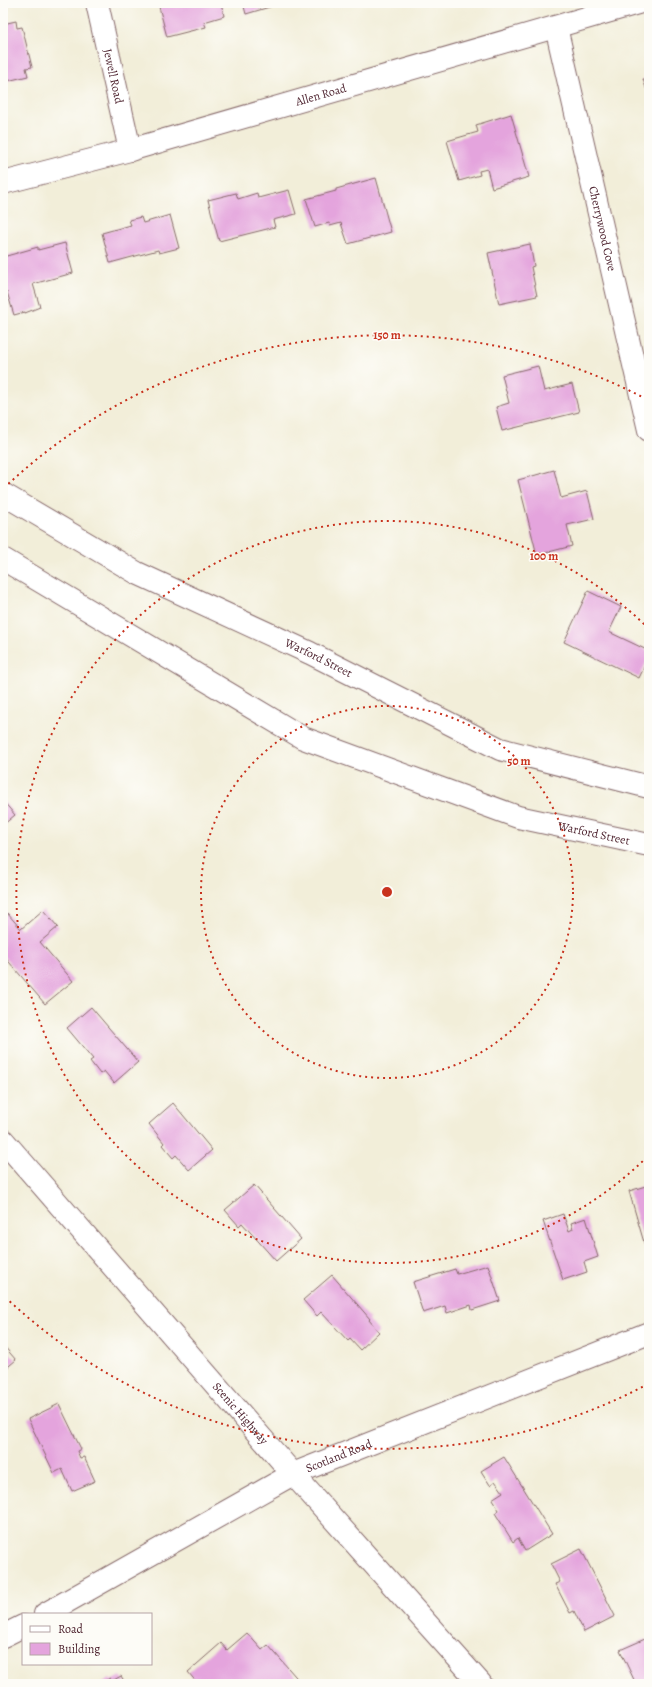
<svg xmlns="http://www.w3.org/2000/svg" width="652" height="1687" font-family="Alegreya,serif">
<rect width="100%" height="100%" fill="#fdfcf7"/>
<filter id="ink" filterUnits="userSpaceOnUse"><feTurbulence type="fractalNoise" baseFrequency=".025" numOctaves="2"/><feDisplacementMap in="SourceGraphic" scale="8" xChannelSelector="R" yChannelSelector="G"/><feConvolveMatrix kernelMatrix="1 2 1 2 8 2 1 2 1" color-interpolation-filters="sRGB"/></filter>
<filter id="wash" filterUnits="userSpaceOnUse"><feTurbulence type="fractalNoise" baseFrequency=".012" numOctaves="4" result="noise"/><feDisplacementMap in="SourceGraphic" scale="16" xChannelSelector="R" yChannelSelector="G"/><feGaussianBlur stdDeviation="0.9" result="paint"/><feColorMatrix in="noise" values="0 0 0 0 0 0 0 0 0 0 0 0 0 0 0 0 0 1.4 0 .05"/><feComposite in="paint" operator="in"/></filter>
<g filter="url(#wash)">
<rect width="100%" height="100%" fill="#f2eed9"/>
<g id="blocks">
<g fill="#e4a4dd">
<polygon points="158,3 221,3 224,16 204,22 206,27 167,37"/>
<polygon points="243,3 283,3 246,14"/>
<polygon points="16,21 17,28 22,27 32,67 26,68 28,76 3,82 3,24"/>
<polygon points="649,78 649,97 643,79"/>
<polygon points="511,114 529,177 492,188 487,169 479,171 480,175 459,181 447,141 478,132 476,125"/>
<polygon points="376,178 391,232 348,244 341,223 330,226 329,223 315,227 306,199 336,191 336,189"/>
<polygon points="289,190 296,214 273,220 275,227 219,241 208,200 236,193 238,199 257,193 258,198"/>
<polygon points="170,215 179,248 159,253 158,250 110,263 102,233 131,225 129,220 141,217 143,223"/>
<polygon points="65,243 73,273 33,284 40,307 25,313 25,312 14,315 7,292 3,293 3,257 38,247 38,250"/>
<polygon points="530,244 534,266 531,267 537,296 499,304 488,253"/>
<polygon points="538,366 544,391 572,384 579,412 502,431 496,407 509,403 502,375"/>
<polygon points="554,470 561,498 587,491 594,519 567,525 572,546 537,555 518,480"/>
<polygon points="588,591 621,607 609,632 649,651 649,657 639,678 564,642"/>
<polygon points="3,801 15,815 3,825"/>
<polygon points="43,910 58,927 40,942 73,981 45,1004 3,955 3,916 7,913 21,929"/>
<polygon points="91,1007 138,1062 114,1083 104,1071 100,1074 90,1061 93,1059 67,1028"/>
<polygon points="173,1103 212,1150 189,1170 176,1155 173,1158 162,1145 164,1143 149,1124"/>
<polygon points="254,1185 301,1239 276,1261 242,1223 239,1226 225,1210"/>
<polygon points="649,1185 649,1245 645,1246 629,1191"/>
<polygon points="563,1214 569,1231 573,1229 571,1223 586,1218 598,1257 584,1262 587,1272 563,1280 543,1221"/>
<polygon points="488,1265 500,1301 472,1310 471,1305 447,1313 445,1306 423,1313 413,1282 455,1269 457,1274"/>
<polygon points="332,1275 370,1319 369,1320 379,1332 360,1350 350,1339 348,1341 321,1312 317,1316 303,1300"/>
<polygon points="3,1345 16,1360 3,1371"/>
<polygon points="59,1404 81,1449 77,1451 80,1458 84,1457 95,1481 72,1491 62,1469 54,1473 28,1419"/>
<polygon points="504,1457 552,1534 525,1551 518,1538 513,1542 495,1513 499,1510 492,1499 503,1492 495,1481 490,1485 481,1471"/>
<polygon points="581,1549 615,1616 584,1632 574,1611 570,1613 555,1584 560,1582 551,1564"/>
<polygon points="247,1633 262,1650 268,1645 302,1684 198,1684 188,1672 221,1643 227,1650"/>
<polygon points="645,1639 646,1642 649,1640 649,1684 636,1684 620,1650"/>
<polygon points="121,1676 126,1684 100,1684 110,1678 112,1681"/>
</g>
</g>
</g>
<g filter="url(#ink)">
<use href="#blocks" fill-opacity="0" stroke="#856768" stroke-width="1"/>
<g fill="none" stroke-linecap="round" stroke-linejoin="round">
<g stroke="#856768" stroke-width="24">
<g id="minor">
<path id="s1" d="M 97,3 L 130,150"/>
<path id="s2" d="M 556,27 L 649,430"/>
<path id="s3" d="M 3,183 L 130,150 L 638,3"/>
<path id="s4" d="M 3,1140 L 293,1474 L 481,1684"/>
<path id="s5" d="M 45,1614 L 293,1474 L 649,1333"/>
<polyline points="3,1636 23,1626"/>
</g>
</g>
<g stroke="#856768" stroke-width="24">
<g id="major">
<path id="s6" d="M 3,494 L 137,573 L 310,653 L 500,749 L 649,787"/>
<path id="s7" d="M 3,559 L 303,738 L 518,817 L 649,845"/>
</g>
</g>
<use href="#minor" stroke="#fff" stroke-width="22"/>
<use href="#major" stroke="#fff" stroke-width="22"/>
</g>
</g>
<g fill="none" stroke="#c8321e" stroke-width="2" stroke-dasharray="2 4">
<circle cx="387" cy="892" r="186"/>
<path d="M647 1157A371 371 0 1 1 647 627"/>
<path d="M648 1384A557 557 0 0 1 4 1296M4 488A557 557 0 0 1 648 400"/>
</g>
<g text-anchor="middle" stroke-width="3" stroke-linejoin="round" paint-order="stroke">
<g font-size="12" fill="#4a1f2b" stroke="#fdfcf7">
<text dy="4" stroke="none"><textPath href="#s1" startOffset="75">Jewell Road</textPath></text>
<text dy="4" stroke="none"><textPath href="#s3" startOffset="330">Allen Road</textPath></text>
<text dy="4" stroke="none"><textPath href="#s2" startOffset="207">Cherrywood Cove</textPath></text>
<text dy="4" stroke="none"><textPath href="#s6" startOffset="356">Warford Street</textPath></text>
<text dy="4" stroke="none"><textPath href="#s7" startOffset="656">Warford Street</textPath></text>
<text dy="4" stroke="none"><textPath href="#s4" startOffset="362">Scenic Highway</textPath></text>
<text dy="4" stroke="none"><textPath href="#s5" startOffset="334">Scotland Road</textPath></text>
</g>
</g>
<circle cx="387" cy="892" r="6" fill="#c8321e" stroke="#fdfcf7" stroke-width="2"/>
<g font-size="12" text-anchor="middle" font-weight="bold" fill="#c8321e" stroke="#fdfcf7" stroke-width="3" stroke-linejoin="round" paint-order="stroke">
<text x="387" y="339">150 m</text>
<text x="544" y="560">100 m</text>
<text x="519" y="765">50 m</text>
</g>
<rect width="652" height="1687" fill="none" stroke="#fdfcf7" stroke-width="16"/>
<rect x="22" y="1613" width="130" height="52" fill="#fdfcf7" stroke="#b5a4a5"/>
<rect x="30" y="1626" width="20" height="6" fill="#ffffff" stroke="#b5a4a5"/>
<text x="58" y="1633" font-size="12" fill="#4a1f2b">Road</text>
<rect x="30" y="1643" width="20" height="12" fill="#e4a4dd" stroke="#b5a4a5"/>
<text x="58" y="1653" font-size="12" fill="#4a1f2b">Building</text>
</svg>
